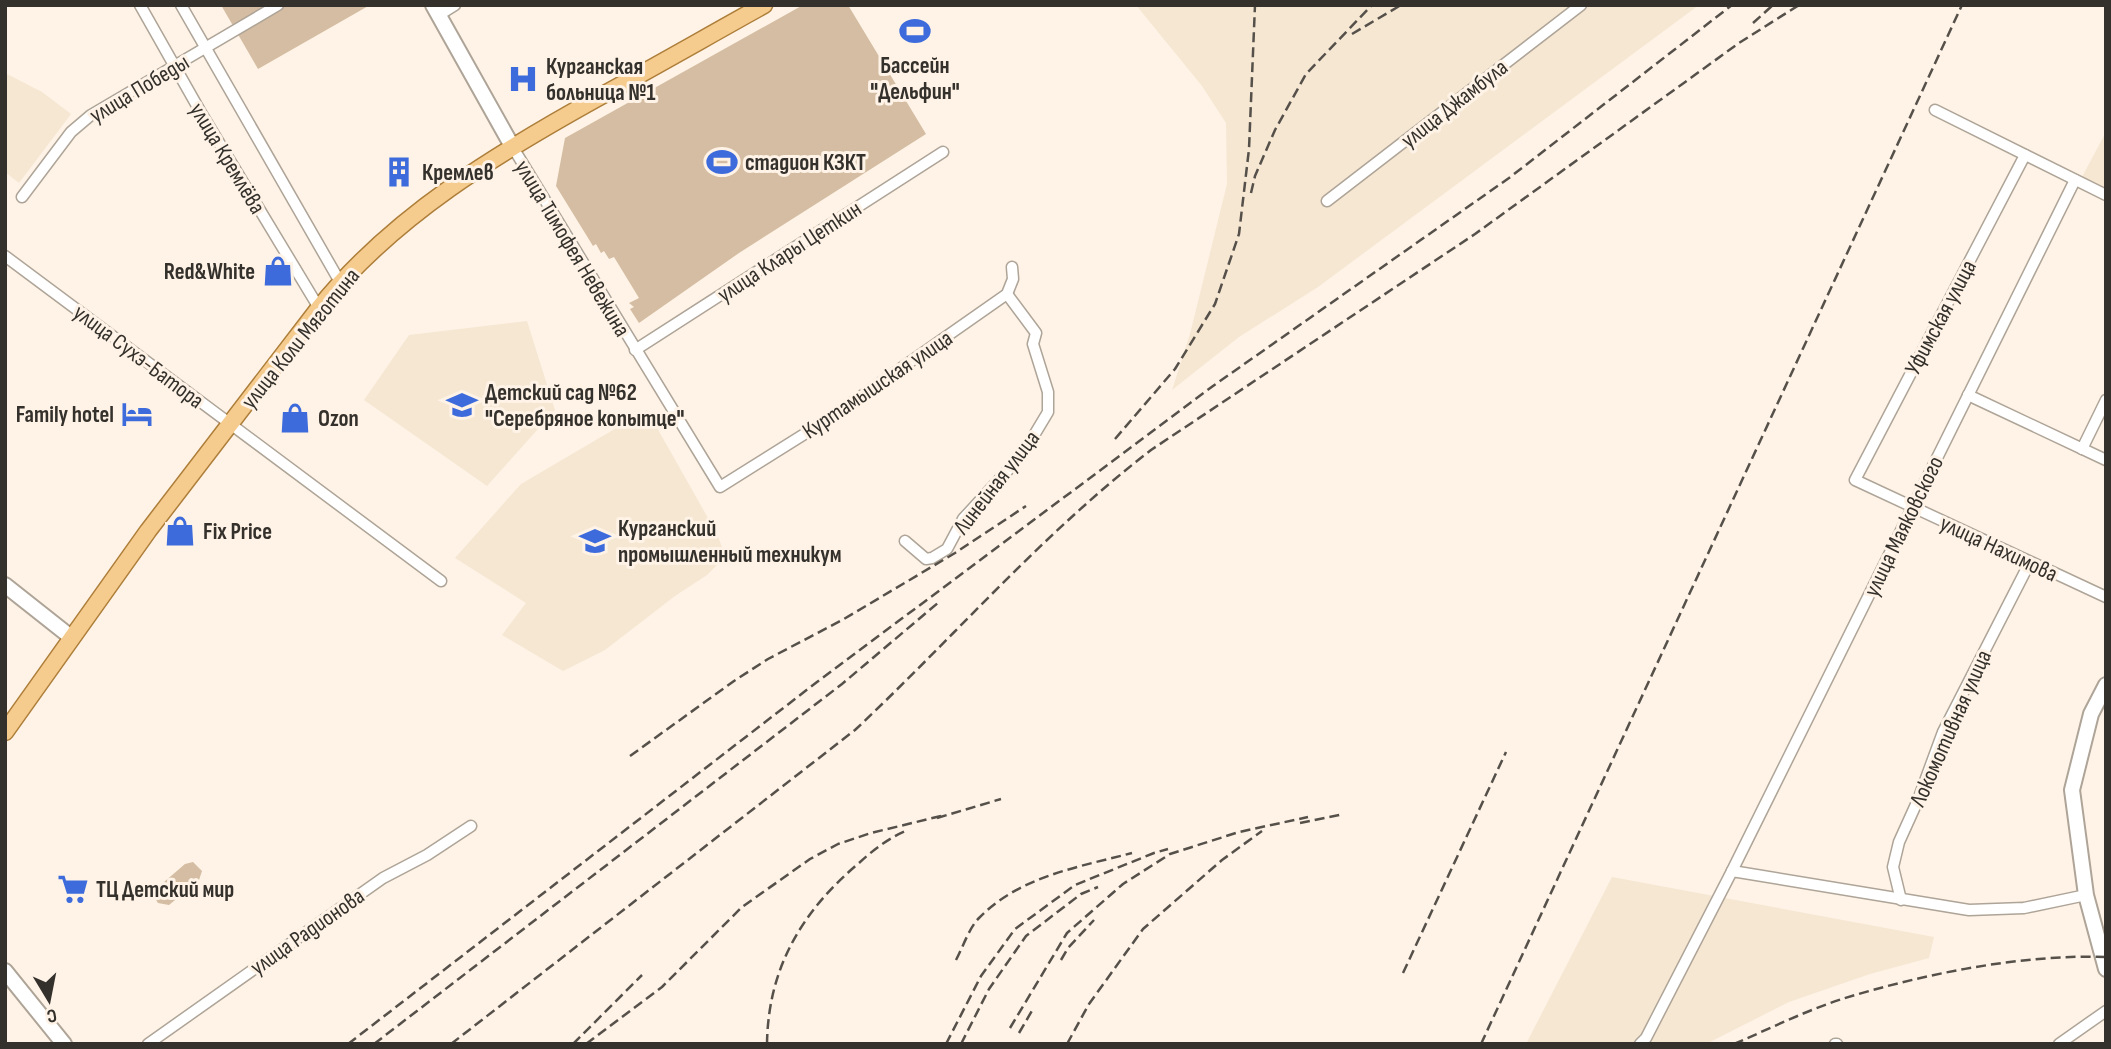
<svg xmlns="http://www.w3.org/2000/svg" width="2111" height="1049" font-family="'Sofia Sans Condensed',sans-serif">
<rect width="100%" height="100%" fill="#fef3e6"/>
<g fill="#f6e7d3">
<polygon points="1136,5 1699,5 1318,287 1239,337 1172,390 1190,334 1227,184 1226,123 1202,86"/>
<polygon points="5,73 42,92 71,114 19,183 5,172"/>
<polygon points="2106,132 2106,188 2082,177"/>
<polygon points="527,321 555,410 487,486 364,400 409,335"/>
<polygon points="647,410 717,534 722,547 718,564 707,575 675,596 605,650 563,671 502,635 526,603 455,558 521,484"/>
<polygon points="1612,877 1934,937 1929,958 1870,974 1789,1002 1706,1044 1526,1044"/>
</g>
<g fill="#d4bda2">
<polygon points="221,5 370,5 258,69"/>
<polygon points="803,5 848,5 926,134 739,253 639,323 630,309 634,307 629,303 639,298 614,257 609,259 604,251 601,253 596,244 593,246 556,186 565,138"/>
<polygon points="193,862 202,871 199,880 169,905 158,903 155,898 156,889 185,864"/>
</g>
<g fill="none" stroke-linecap="round" stroke-linejoin="round">
<g stroke="#aea497" stroke-width="13">
<g id="street">
<polyline points="140,5 200,111 319,308"/>
<polyline points="181,5 340,282"/>
<polyline points="439,15 455,5"/>
<polyline points="1935,110 2106,195"/>
<polyline points="512,146 720,487 830,418 1007,294 1013,279 1012,267"/>
<polyline points="2025,155 1855,480 2106,597"/>
<polyline points="22,197 71,132 91,115 278,5"/>
<polyline points="1327,201 1581,5"/>
<polyline points="5,256 441,581"/>
<polyline points="635,350 943,152"/>
<polyline points="1968,395 2106,460"/>
<polyline points="2082,449 2106,400"/>
<polyline points="905,541 926,559 932,558 947,549 963,519 1008,470 1033,437 1048,412 1048,392 1033,344 1036,333 1007,294"/>
<polyline points="1732,871 2075,180"/>
<polyline points="1901,900 1893,867 1899,842 1918,800 1943,732 2030,562"/>
<polyline points="148,1044 383,878 427,855 471,826"/>
<polyline points="1640,1044 1646,1038 1732,871 1969,910 2024,908 2086,895"/>
<polyline points="1835,1044 1837,1044"/>
<polyline points="2059,1044 2106,1011"/>
</g>
</g>
<g stroke="#aea497" stroke-width="18">
<g id="secondary">
<polyline points="433,5 512,146"/>
<polyline points="5,585 72,638"/>
<polyline points="2106,685 2091,714 2072,790 2086,895 2106,969"/>
<polyline points="5,971 64,1044"/>
</g>
</g>
<g stroke="#ad7e3a" stroke-width="19">
<path id="primary" d="M 5,732 L 148,531 L 319,308 C 394,215 498,153 601,96 C 656,66 710,35 764,5"/>
</g>
<use href="#street" stroke="#fff" stroke-width="10"/>
<use href="#secondary" stroke="#fff" stroke-width="14"/>
<use href="#primary" stroke="#f5cb8e" stroke-width="16"/>
<g stroke="#55504a" stroke-width="2.5" stroke-dasharray="10 5" stroke-linecap="butt">
<polyline points="1753,23 1773,5"/>
<polyline points="1352,34 1401,5"/>
<polyline points="1251,193 1255,176 1275,130 1306,74 1372,5"/>
<polyline points="1115,439 1175,369 1215,304 1239,234 1249,149 1255,5"/>
<polyline points="630,756 734,681 768,659 844,619 955,553 1026,506"/>
<polyline points="937,818 1001,799"/>
<polyline points="1300,823 1344,814"/>
<path d="M 956,960 C 963,947 969,928 979,918 C 1020,876 1079,867 1132,853"/>
<polyline points="1061,960 1068,948 1094,920"/>
<polyline points="1403,973 1506,752"/>
<polyline points="1010,1028 1067,933 1123,884 1170,854 1239,832 1308,817"/>
<polyline points="1019,1033 1033,1009"/>
<polyline points="348,1044 817,682 1213,386 1509,178 1732,5"/>
<polyline points="374,1044 842,684 939,602"/>
<path d="M 451,1044 L 855,730 C 954,637 1043,533 1151,450 L 1475,234 L 1739,43 L 1799,5"/>
<polyline points="573,1044 642,975"/>
<polyline points="586,1044 662,987 742,907 810,859 838,844 871,833 945,815"/>
<path d="M 767,1044 C 768,968 802,911 859,863 C 873,850 890,837 908,830"/>
<polyline points="946,1044 981,976 1015,929 1075,885 1154,853 1168,849"/>
<polyline points="961,1044 989,989 1026,936 1081,894 1098,887"/>
<polyline points="1067,1044 1089,1004 1143,929 1222,860 1262,831"/>
<polyline points="1481,1044 1962,5"/>
<path d="M 1734,1044 C 1769,1029 1805,1011 1842,999 C 1923,974 2022,954 2106,957"/>
</g>
</g>
<defs>
<g id="stadium-bare" transform="scale(2.415)"><path d="M0-5a6.5 5 0 1 0 0 10a6.5 5 0 1 0 0-10ZM-3.5-1.8h7v3.6h-7Z" fill="#3d6bdc" stroke="#fef3e6" stroke-width="2.5" paint-order="stroke"/></g>
<g id="hospital-bare" transform="scale(2.415)"><path d="M-5-5h3v3.5h4V-5h3V5h-3V1.5h-4V5h-3Z" fill="#3d6bdc" stroke="#fef3e6" stroke-width="2.5" paint-order="stroke"/></g>
<g id="building-bare" transform="scale(2.415)"><path d="M-4-6H4V6H1V3H-1V6H-4ZM-2.5-4.3h1.7v1.8h-1.7ZM.8-4.3h1.7v1.8H.8ZM-2.5-1h1.7V.8h-1.7ZM.8-1h1.7V.8H.8Z" fill="#3d6bdc" stroke="#fef3e6" stroke-width="2.5" paint-order="stroke"/></g>
<g id="shop-bare" transform="scale(2.415)"><path d="M-5-2.5h2.3a2.7 3.5 0 0 1 5.4 0H5L5.5 6h-11ZM-1.5-2.5h3a1.5 2.3 0 0 0-3 0Z" fill="#3d6bdc" stroke="#fef3e6" stroke-width="2.5" paint-order="stroke"/></g>
<g id="school-bare" transform="scale(2.415)"><path d="M0-5L7-2L0 1L-7-2ZM-4 1L0 2.5L4 1V4Q0 6-4 4Z" fill="#3d6bdc" stroke="#fef3e6" stroke-width="2.5" paint-order="stroke"/></g>
<g id="hotel-bare" transform="scale(2.415)"><path d="M-6-4.5h1.5V1H6V5H4.5V3h-9V5H-6ZM-4 0a1.8 1.8 0 1 1 3.6 0ZM.5 0V-2.5h3Q6-2.5 6 0Z" fill="#3d6bdc" stroke="#fef3e6" stroke-width="2.5" paint-order="stroke"/></g>
<g id="university-bare" transform="scale(2.415)"><path d="M0-5L7-2L0 1L-7-2ZM-4 1L0 2.5L4 1V4Q0 6-4 4Z" fill="#3d6bdc" stroke="#fef3e6" stroke-width="2.5" paint-order="stroke"/></g>
<g id="supermarket-bare" transform="scale(2.415)"><path d="M-6-5.5h2.5l.6 2H6L4.5 2H-2.5L-4.4-4H-6ZM-1.5 3.2a1.3 1.3 0 1 0 .1 0ZM3 3.2a1.3 1.3 0 1 0 .1 0Z" fill="#3d6bdc" stroke="#fef3e6" stroke-width="2.5" paint-order="stroke"/></g>
</defs>
<g fill-rule="evenodd">
<use href="#stadium-bare" x="915" y="31"/>
<use href="#hospital-bare" x="523" y="79"/>
<use href="#stadium-bare" x="722" y="162"/>
<use href="#building-bare" x="399" y="172"/>
<use href="#shop-bare" x="278" y="271"/>
<use href="#school-bare" x="462" y="405"/>
<use href="#hotel-bare" x="137" y="414"/>
<use href="#shop-bare" x="295" y="418"/>
<use href="#shop-bare" x="180" y="531"/>
<use href="#university-bare" x="595" y="541"/>
<use href="#supermarket-bare" x="73" y="889"/>
</g>
<g text-anchor="middle" stroke-width="6" stroke-linejoin="round" paint-order="stroke">
<g font-size="23" font-weight="bold" fill="#34302b" stroke="#fef3e6" text-anchor="start">
<text x="915" y="73" text-anchor="middle">Бассейн<tspan x="915" dy="26">"Дельфин"</tspan></text>
<text x="546" y="74">Курганская<tspan x="546" dy="26">больница №1</tspan></text>
<text x="745" y="170">стадион КЗКТ</text>
<text x="422" y="180">Кремлев</text>
<text x="255" y="279" text-anchor="end">Red&amp;White</text>
<text x="485" y="400">Детский сад №62<tspan x="485" dy="26">"Серебряное копытце"</tspan></text>
<text x="114" y="422" text-anchor="end">Family hotel</text>
<text x="318" y="426">Ozon</text>
<text x="618" y="536">Курганский<tspan x="618" dy="26">промышленный техникум</tspan></text>
<text x="203" y="539">Fix Price</text>
<text x="96" y="897">ТЦ Детский мир</text>
</g>
<g font-size="23" fill="#34302b" stroke="#fef3e6">
<text transform="translate(139 88) rotate(-31)" y="8">улица Победы</text>
<text transform="translate(1454 103) rotate(-38)" y="8">улица Джамбула</text>
<text transform="translate(228 158) rotate(59)" y="8">улица Кремлёва</text>
<text transform="translate(573 248) rotate(59)" y="8">улица Тимофея Невежина</text>
<text transform="translate(789 251) rotate(-33)" y="8">улица Клары Цеткин</text>
<text transform="translate(1940 317) rotate(-62)" y="8">Уфимская улица</text>
<text transform="translate(300 338) rotate(-51)" y="8">улица Коли Мяготина</text>
<text transform="translate(139 356) rotate(37)" y="8">улица Сухэ-Батора</text>
<text transform="translate(877 384) rotate(-34)" y="8">Куртамышская улица</text>
<text transform="translate(996 482) rotate(-52)" y="8">Линейная улица</text>
<text transform="translate(1903 526) rotate(-64)" y="8">улица Маяковского</text>
<text transform="translate(1999 548) rotate(25)" y="8">улица Нахимова</text>
<text transform="translate(1950 728) rotate(-66)" y="8">Локомотивная улица</text>
<text transform="translate(307 931) rotate(-35)" y="8">улица Радионова</text>
</g>
</g>
<rect width="2111" height="1049" fill="none" stroke="#34302b" stroke-width="14"/>
<g transform="translate(49 1000) rotate(170)" stroke="#fef3e6" stroke-width="5" paint-order="stroke">
<path d="M0-5L12 26L0 18L-12 26Z" fill="#34302b"/>
<text y="-10" font-size="19" font-weight="bold" text-anchor="middle" fill="#34302b">С</text>
</g>
</svg>
